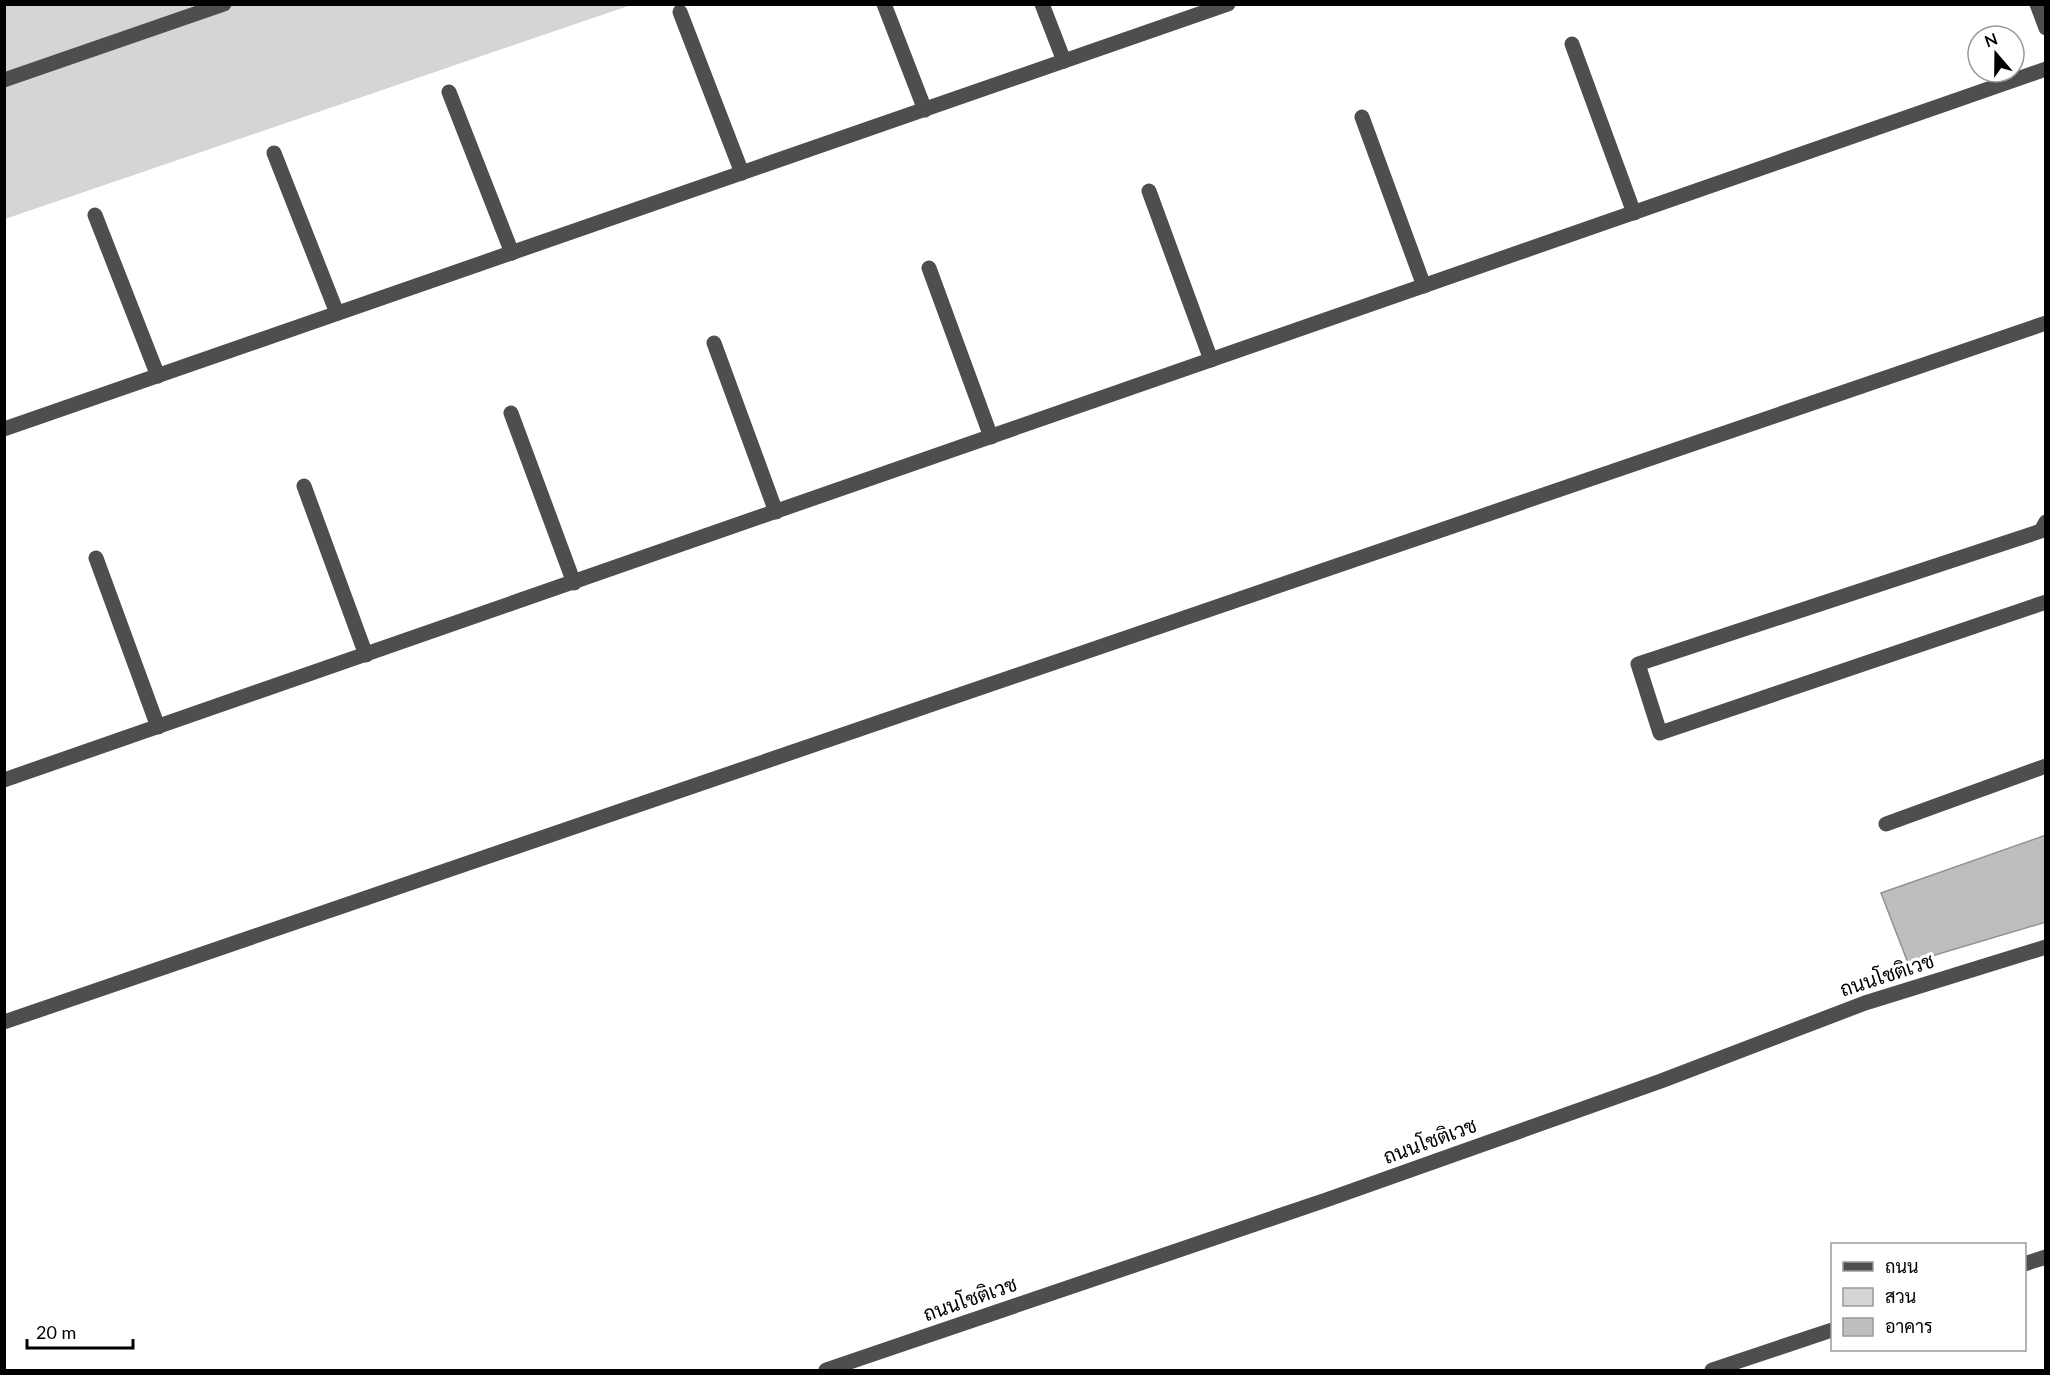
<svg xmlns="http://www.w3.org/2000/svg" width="2050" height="1375" font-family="Lato,Sarabun,sans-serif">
<rect width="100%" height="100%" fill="#fff"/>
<polygon fill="#d5d5d5" points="5,4 631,5 5,219"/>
<polygon fill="#bebebe" stroke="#929292" stroke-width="1.5" points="2046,835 2046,922 1908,963 1881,893"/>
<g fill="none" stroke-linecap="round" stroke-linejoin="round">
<g stroke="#4e4e4e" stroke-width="15">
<polyline points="884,4 925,110"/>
<polyline points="1042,4 1064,61"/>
<polyline points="2037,4 2046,28"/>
<polyline points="680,12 742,173"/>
<polyline points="1572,44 1634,213"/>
<polyline points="4,80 224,4"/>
<polyline points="449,92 512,253"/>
<polyline points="1362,117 1424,286"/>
<polyline points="274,153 337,313"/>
<polyline points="1149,191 1211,360"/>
<polyline points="95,215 158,376"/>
<polyline points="929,268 991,437"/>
<polyline points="714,343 776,512"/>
<polyline points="511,413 574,583"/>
<polyline points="4,429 1228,4"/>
<polyline points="304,486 366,655"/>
<polyline points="2046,522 2041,531 1638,664 1660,733 2046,602"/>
<polyline points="96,558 158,727"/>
<polyline points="4,780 2046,69"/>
<polyline points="1886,824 2046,766"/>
<polyline points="4,1022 2046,323"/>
<polyline points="2024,1264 2046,1257"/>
<polyline points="826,1370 1326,1200 1661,1081 1865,1003 2046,947"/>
<polyline points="1712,1370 1832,1330"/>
</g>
</g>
<g text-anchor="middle" stroke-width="6" stroke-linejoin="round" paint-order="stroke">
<g font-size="20" fill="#000" stroke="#fff">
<text transform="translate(1887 975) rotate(-18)" y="7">ถนนโชติเวช</text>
<text transform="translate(1430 1141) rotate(-20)" y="7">ถนนโชติเวช</text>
<text transform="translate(970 1299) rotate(-19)" y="7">ถนนโชติเวช</text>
</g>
</g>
<rect width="2050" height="1375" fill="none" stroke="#000000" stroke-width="12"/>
<rect x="1831" y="1243" width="195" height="108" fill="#ffffff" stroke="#999999" stroke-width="1.5"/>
<rect x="1843" y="1262" width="30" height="9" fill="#4e4e4e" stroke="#999999" stroke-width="1.5"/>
<text x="1885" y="1273" font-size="18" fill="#000000">ถนน</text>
<rect x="1843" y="1288" width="30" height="18" fill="#d5d5d5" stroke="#999999" stroke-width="1.5"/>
<text x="1885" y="1303" font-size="18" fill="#000000">สวน</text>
<rect x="1843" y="1318" width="30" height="18" fill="#bebebe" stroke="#999999" stroke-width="1.5"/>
<text x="1885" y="1333" font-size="18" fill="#000000">อาคาร</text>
<g transform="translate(1996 54) rotate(340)"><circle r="28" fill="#ffffff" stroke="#999999" stroke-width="1.5"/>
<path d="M0-4.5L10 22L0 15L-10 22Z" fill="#000000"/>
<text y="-9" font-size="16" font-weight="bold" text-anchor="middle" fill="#000000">N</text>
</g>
<path d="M27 1339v9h106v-9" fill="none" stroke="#000000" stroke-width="3"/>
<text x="36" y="1339" font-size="18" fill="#000000" stroke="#ffffff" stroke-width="4.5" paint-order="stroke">20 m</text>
</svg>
